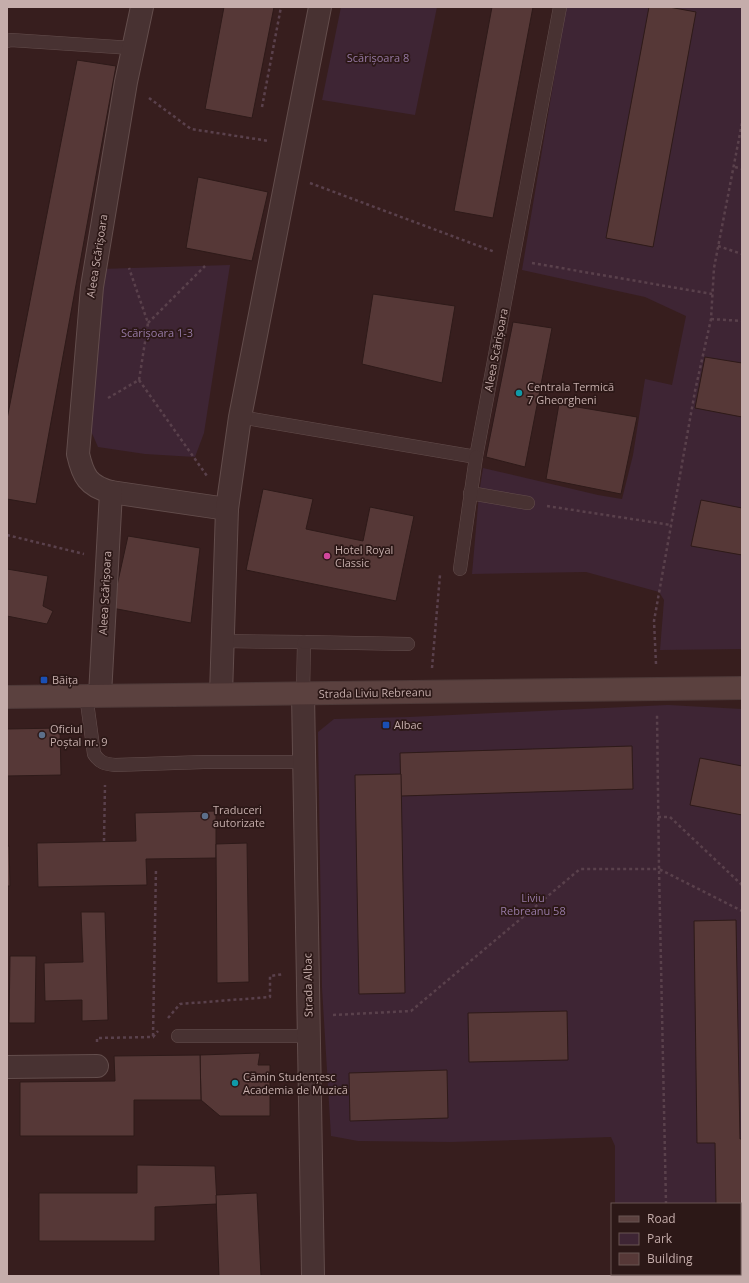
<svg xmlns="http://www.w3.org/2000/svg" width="749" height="1283" font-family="'Open Sans',sans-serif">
<rect width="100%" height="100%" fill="#371e1e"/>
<g fill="#3e2534" fill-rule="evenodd">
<polygon points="341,7 437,7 415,115 322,100"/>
<polygon points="566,7 649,7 606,237 653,247 696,12 669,7 742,7 742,363 705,357 695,408 742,417 742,508 701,500 692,546 742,555 742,649 660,650 664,600 659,592 586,572 472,574 479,494 483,468 598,495 622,499 633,455 645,379 672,385 686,316 645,297 522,270"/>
<polygon points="230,265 204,433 195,457 145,454 98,447 87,422 100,269"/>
<path d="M 668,705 L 742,709 L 742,766 L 700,758 L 690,805 L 742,815 L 742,1139 L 740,1139 L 736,920 L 694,921 L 697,1143 L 715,1143 L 716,1204 L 615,1204 L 615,1146 L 611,1137 L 451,1142 L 358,1141 L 331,1136 L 322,988 L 318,732 L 334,719 L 409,717 ZM 632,746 L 633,789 L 401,796 L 405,993 L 359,994 L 356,775 L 401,774 L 401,753 ZM 567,1011 L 568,1060 L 469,1062 L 468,1013 ZM 446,1070 L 448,1118 L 350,1121 L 349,1073 Z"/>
</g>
<g fill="#563837" stroke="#2e1a19">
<polygon points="224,7 274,7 252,118 205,109"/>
<polygon points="492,7 533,7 493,218 454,211"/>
<polygon points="649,7 669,7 696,12 653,247 606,238"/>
<polygon points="77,60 116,66 36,504 7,499 7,419"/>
<polygon points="198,177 268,192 252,261 186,248"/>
<polygon points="373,294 455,306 442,383 362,364"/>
<polygon points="513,322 552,328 525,467 486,457"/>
<polygon points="705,357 742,363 742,417 695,408"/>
<polygon points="559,404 637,417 621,494 546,479"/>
<polygon points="263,489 313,499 306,529 363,541 370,507 414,516 396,601 246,570"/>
<polygon points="701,500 742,508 742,555 691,546"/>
<polygon points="128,536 200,548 191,623 112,608"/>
<polygon points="7,569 48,576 43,606 53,611 47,624 7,616"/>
<polygon points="60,728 61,775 7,776 7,729"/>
<polygon points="632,746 633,789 401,796 400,753"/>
<polygon points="700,758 742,766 742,815 690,805"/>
<polygon points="401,774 405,993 359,994 355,775"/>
<polygon points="216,811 216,858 146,859 147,885 38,887 37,843 136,841 135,813"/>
<polygon points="247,843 249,982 217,983 216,844"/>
<polygon points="7,846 9,846 10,886 7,886"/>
<polygon points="81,912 105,912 108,1020 82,1021 82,1000 45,1001 44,963 83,962"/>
<polygon points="736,920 740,1139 742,1139 742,1248 740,1248 740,1204 716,1204 715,1143 697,1143 694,921"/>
<polygon points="10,956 36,956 35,1023 9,1023"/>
<polygon points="567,1011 568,1060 469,1062 468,1013"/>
<polygon points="260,1053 258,1065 270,1065 270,1116 220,1116 201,1100 200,1055"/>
<polygon points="200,1055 201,1100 134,1100 134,1136 20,1136 20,1082 115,1081 114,1056"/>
<polygon points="447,1070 448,1118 350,1121 349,1073"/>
<rect x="7" y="1163" width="1" height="34"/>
<polygon points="137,1165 215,1166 217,1204 155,1207 155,1241 39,1241 39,1193 137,1193"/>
<polygon points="257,1193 261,1276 219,1276 216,1195"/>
</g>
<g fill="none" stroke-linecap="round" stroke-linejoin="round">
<g stroke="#634d4c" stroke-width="14">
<g id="lane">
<polyline points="7,41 11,40 132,48"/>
<polyline points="240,417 476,457 560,7"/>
<polyline points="470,493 528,503"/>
<polyline points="460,569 476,457"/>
<polyline points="223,641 304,642 303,694"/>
<polyline points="304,642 408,644"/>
<path d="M 86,695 L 94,754 C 100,763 105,764 115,765 L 204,762 L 304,762"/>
<polyline points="178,1036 309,1036"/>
</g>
</g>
<g stroke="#634d4c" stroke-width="24">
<g id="street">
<polyline points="111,492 227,509"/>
<polyline points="221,694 227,509 240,417 320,7"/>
<polyline points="303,694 313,1276"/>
<path d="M 100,695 L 111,492 C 88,486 83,476 78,454 L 92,287 L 126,82 L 142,7"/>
<polyline points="7,1067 97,1066"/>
</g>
</g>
<g stroke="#4e3938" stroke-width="24">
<polyline id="secondary" points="7,697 742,688"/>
</g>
<g stroke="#5a414c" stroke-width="2.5" stroke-dasharray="3 3" stroke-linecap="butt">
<polyline points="149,98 191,129 269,141"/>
<polyline points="262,107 281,7"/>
<polyline points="735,167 742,169"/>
<polyline points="310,183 495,252"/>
<polyline points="718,246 742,254"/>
<polyline points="532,263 712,294"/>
<polyline points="711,319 742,321"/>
<polyline points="148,323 205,266"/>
<polyline points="139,380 207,476"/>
<polyline points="108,398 139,380 148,323 129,268"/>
<polyline points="547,506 671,525"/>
<polyline points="7,535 84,554"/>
<polyline points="656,664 654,621 695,391 711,319 714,268 742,123"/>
<polyline points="432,668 440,575"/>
<polyline points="658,817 670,817 742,885"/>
<polyline points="104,841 105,785"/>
<polyline points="333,1015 411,1011 580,869 659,869 657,714"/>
<polyline points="168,1018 180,1004 270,997 270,976 284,974"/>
<polyline points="153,1036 156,868"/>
<polyline points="153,1037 158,1031"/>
<polyline points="97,1042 97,1038 154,1037"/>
<polyline points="666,1204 659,869 742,911"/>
<polyline points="681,1274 681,1276"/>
</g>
<use href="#lane" stroke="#483232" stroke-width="13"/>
<use href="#street" stroke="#483232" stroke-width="22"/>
<use href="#secondary" stroke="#5b413f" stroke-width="22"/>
</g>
<g fill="#0f9aa8" stroke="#2c1817" stroke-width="1.5">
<circle cx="519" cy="393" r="4"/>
<circle cx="235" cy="1083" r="4"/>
</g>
<circle fill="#d1479c" stroke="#2c1817" stroke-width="1.5" cx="327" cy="556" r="4"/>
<g fill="#1a4fb4" stroke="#2c1817" stroke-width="1.5">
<rect x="40" y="676" width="8" height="8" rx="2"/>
<rect x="382" y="721" width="8" height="8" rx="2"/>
</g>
<g fill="#5c6f8a" stroke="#2c1817" stroke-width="1.5">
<circle cx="42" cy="735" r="4"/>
<circle cx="205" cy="816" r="4"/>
</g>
<g text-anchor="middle" stroke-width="3.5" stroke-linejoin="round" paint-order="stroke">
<g font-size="11" fill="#977aa6" stroke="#2c1817">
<text x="378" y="62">Scărișoara 8</text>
<text x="157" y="337">Scărișoara 1-3</text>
<text x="533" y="902">Liviu<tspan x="533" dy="13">Rebreanu 58</tspan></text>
</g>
<g font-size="11" fill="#c5adab" stroke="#2c1817">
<text transform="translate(97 256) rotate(-81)" y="4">Aleea Scărișoara</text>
<text transform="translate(496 350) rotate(-79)" y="4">Aleea Scărișoara</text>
<text transform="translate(105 593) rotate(-87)" y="4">Aleea Scărișoara</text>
<text transform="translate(375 693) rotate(-1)" y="4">Strada Liviu Rebreanu</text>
<text transform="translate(308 985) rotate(-91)" y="4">Strada Albac</text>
</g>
<g font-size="11" fill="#c5adab" stroke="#2c1817" text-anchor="start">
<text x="527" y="391">Centrala Termică<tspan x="527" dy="13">7 Gheorgheni</tspan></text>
<text x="335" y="554">Hotel Royal<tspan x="335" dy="13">Classic</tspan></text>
<text x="52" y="684">Băița</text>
<text x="394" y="729">Albac</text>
<text x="50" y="733">Oficiul<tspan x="50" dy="13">Poștal nr. 9</tspan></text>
<text x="213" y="814">Traduceri<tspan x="213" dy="13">autorizate</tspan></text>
<text x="243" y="1081">Cămin Studențesc<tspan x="243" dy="13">Academia de Muzică</tspan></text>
</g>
</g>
<rect width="749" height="1283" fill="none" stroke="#c5adab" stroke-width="16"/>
<rect x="611" y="1203" width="130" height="72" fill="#2c1817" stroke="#695452"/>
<rect x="619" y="1216" width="20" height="6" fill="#5b413f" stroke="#695452"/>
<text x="647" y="1223" font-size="12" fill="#c5adab">Road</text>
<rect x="619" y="1233" width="20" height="12" fill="#3e2534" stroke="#695452"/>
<text x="647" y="1243" font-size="12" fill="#c5adab">Park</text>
<rect x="619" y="1253" width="20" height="12" fill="#563837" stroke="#695452"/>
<text x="647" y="1263" font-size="12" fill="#c5adab">Building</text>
</svg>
